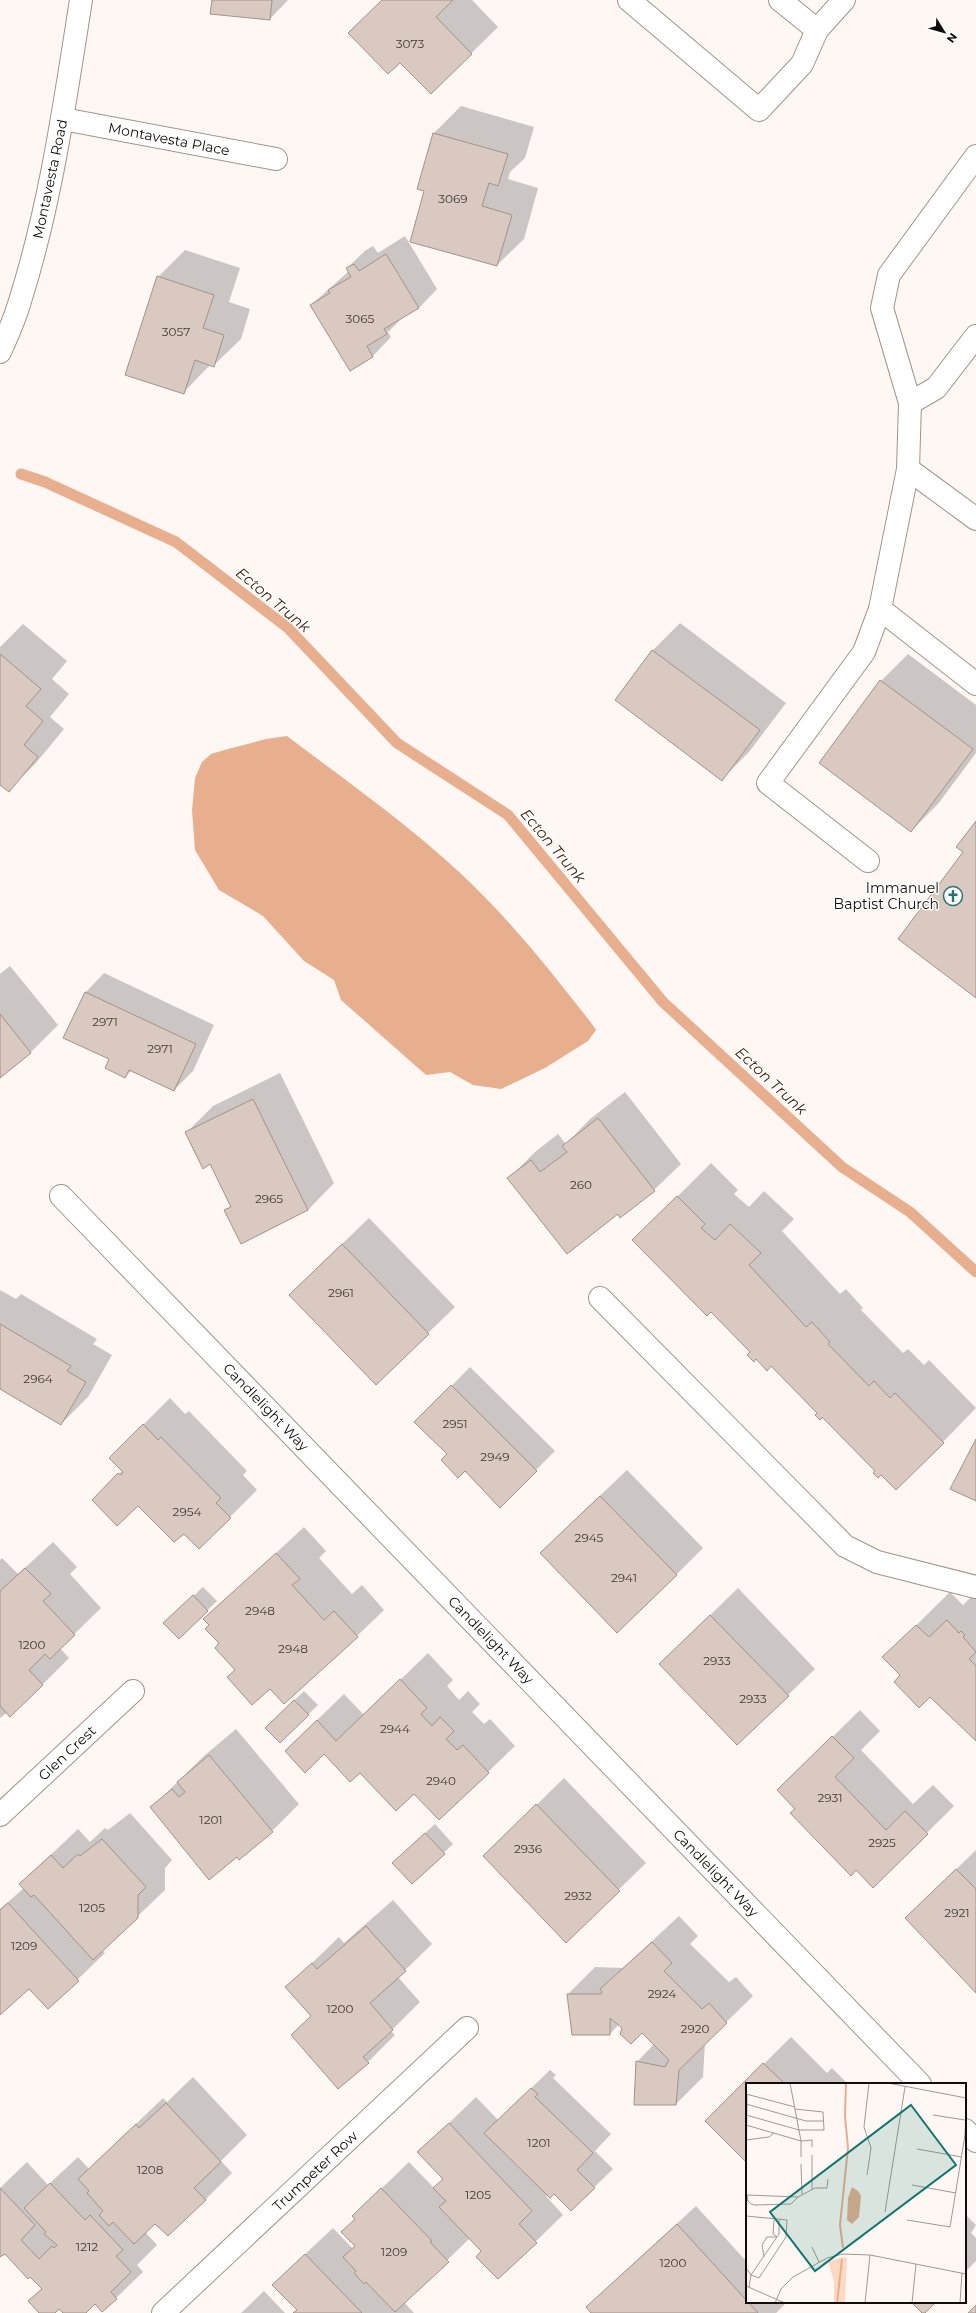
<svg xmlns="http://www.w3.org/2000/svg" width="976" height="2313" font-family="Montserrat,sans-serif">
<rect width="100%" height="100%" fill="#fef7f4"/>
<path fill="#e8af8f" d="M 287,736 C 345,780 405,822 458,871 C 508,917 550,970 592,1024 L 596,1030 L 588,1041 L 545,1068 L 501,1089 L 473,1085 L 450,1072 L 426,1075 L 341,1000 L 334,980 L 304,961 L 263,916 L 219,890 L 195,850 L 192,810 L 195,778 L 202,762 L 211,754 L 228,749 L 266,739 Z"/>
<g fill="#0003">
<polygon points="213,0 288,0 270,19"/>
<polygon points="383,0 472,0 498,27 431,93"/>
<polygon points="461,106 534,127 525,158 510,172 508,179 538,188 524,239 497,265 426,191 418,189 434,133"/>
<polygon points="405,236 437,289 419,308 403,317 388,332 391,337 373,356 350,369 311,305 349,271 347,268 366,250 373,246 378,253"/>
<polygon points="185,250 240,268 229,302 250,309 241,339 214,365 211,364 183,393 158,277"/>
<polygon points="680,623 786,703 749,752 722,779 616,700 653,650"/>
<polygon points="23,624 67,661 52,679 69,694 50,717 64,729 35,764 9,790 0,783 0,647"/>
<polygon points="908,654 976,705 976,753 938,804 911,831 881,681"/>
<polygon points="10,966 58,1025 31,1052 0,1077 0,974"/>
<polygon points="104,973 214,1025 193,1071 174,1090 132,1070 125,1077 110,1059 64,1038 86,992"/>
<polygon points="280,1073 334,1183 308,1210 226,1211 231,1205 211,1163 186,1133 213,1106"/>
<polygon points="625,1092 681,1164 654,1190 618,1212 509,1178 535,1152 558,1134 566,1144 590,1119"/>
<polygon points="711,1163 738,1190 734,1194 749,1207 764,1191 794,1219 782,1231 840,1294 846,1289 863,1308 861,1310 903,1353 908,1349 924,1365 929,1360 976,1408 943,1442 877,1471 771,1365 751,1352 711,1311 634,1240"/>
<polygon points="369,1218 455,1307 428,1333 317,1268"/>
<polygon points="0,1290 16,1299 21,1294 97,1339 93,1344 112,1355 88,1397 61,1424 0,1387"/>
<polygon points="470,1367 555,1451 500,1506 416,1422"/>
<polygon points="170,1398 185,1414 189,1411 247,1471 243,1475 257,1490 199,1548 184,1532 138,1504 93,1500 123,1470 110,1458"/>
<polygon points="627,1470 703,1548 676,1575 568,1526"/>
<polygon points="304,1527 326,1551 319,1558 352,1594 362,1585 384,1610 357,1636 270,1688 236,1669 210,1625 205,1619"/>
<polygon points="53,1542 77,1567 70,1574 101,1608 60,1648 69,1658 42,1685 0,1718 0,1560 2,1558 18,1574"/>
<polygon points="203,1587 217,1601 179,1638 174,1614"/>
<polygon points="738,1588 815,1669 788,1695 660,1664"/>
<polygon points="950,1592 963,1605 976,1592 976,1740 949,1712 947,1714 930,1696 902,1675 884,1657"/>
<polygon points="428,1653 453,1680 447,1686 459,1700 468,1691 480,1704 472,1712 484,1724 490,1719 515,1746 488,1772 414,1793 396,1809 313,1724 344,1694 364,1715"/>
<polygon points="304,1691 318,1705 280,1742 266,1728"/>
<polygon points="860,1710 880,1731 861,1750 913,1804 933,1785 954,1806 873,1886 796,1809 805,1764"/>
<polygon points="236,1729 299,1804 272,1831 151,1808 205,1755"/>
<polygon points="564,1778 646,1863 566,1941 511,1830"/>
<polygon points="130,1813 172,1860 165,1868 165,1890 102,1950 105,1953 48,2008 29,1987 0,2014 0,1909 24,1888 20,1884 78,1829 90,1842 105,1828 108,1830"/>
<polygon points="435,1824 453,1844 412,1883 403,1853"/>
<polygon points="976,1850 976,1992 933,1892"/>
<polygon points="393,1900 432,1944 398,1977 420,2002 391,2031 395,2035 368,2062 292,2035 312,2015 287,1987 339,1937 344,1943"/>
<polygon points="679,1916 698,1936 690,1944 729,1982 736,1977 753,1996 705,2043 703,2077 676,2104 637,2062 654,2044 642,2032 623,2028 619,2024 610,2034 572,2034 568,1994 595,1967 623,1968"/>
<polygon points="791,2037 827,2073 832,2068 848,2084 747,2084 747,2162 706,2121"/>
<polygon points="550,2070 556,2075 553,2078 611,2134 595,2151 613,2169 571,2210 554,2193 548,2194 546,2196 563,2215 498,2278 482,2251 470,2238 404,2302 414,2313 294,2313 298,2310 274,2285 301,2258 333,2228 353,2249 356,2246 356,2219 353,2216 409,2162 434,2188 444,2179 419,2152 476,2097 498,2120"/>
<polygon points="193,2077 247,2135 221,2161 232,2173 205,2200 155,2222 145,2232 157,2245 137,2265 143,2272 116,2298 96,2303 85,2313 64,2313 59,2308 53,2313 40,2313 29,2301 42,2288 5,2253 1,2256 0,2255 0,2188 27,2162 48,2185 78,2157 89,2169 163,2098 167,2102"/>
<polygon points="696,2206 747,2262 747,2302 783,2302 785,2304 776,2313 592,2313 606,2289"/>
<polygon points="965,2214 976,2225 971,2233 976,2238 976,2261 965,2272"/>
<polygon points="264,2291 285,2313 241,2313"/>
</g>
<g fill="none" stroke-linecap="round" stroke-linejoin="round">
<polyline stroke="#e8af8f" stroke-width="11" points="21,474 45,482 176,542 288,628 397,743 508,815 663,1002 842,1167 910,1212 976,1272"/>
</g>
<g fill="#d9c9c0" stroke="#a2928a">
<polygon points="212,0 272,0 270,20 210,14"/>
<polygon points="382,0 453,0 436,17 472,54 431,94 400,63 388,74 348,33"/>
<polygon points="433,133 508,154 498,186 489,183 482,206 512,215 497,266 410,242 424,191 417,189"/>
<polygon points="386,254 419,308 384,329 387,334 367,346 373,357 350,371 310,305 330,293 328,290 351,277 346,268 354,264 359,271"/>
<polygon points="157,276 214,295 203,328 224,335 214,367 195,360 184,394 125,375"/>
<polygon points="652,650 760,730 722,781 615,700"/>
<polygon points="0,654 41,689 26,706 43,721 24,745 38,757 9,792 0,785"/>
<polygon points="880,680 973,749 911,832 819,763"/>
<polygon points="976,821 976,998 898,939 963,852 956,847"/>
<polygon points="85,992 196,1044 174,1091 129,1070 125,1078 105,1068 109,1059 63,1038"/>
<polygon points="0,1014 31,1053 0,1078"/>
<polygon points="253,1099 308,1210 241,1244 224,1210 231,1207 210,1164 203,1169 185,1132"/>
<polygon points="598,1118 655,1191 620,1218 618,1214 567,1254 507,1178 531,1160 540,1172 567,1152 562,1146"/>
<polygon points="677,1196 705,1224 701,1228 715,1240 730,1224 761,1253 749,1265 806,1327 812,1322 830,1342 828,1344 869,1386 874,1381 890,1398 895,1393 944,1443 896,1490 881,1475 878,1478 873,1473 875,1471 822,1417 820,1420 815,1415 817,1413 771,1366 767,1371 756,1359 754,1362 747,1355 750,1352 711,1312 707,1316 632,1240"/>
<polygon points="342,1244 429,1334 376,1385 289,1295"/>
<polygon points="0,1324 71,1366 67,1371 86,1382 61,1425 0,1389"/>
<polygon points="451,1385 537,1471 500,1508 465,1471 458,1478 441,1460 447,1454 414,1422"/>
<polygon points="143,1424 158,1440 161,1437 221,1498 216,1503 231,1518 199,1549 184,1534 174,1542 138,1506 117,1526 92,1500 118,1473 121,1475 123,1472 109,1458"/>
<polygon points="976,1439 976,1501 950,1489"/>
<polygon points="600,1496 677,1575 617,1633 540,1553"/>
<polygon points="276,1553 300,1579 292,1585 324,1620 334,1611 358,1637 284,1704 270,1689 252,1705 227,1677 235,1670 215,1648 219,1643 205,1629 209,1625 203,1619"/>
<polygon points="25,1568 51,1594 43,1601 75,1635 50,1659 45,1654 29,1670 43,1685 10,1717 0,1706 0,1591"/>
<polygon points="193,1595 208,1611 179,1639 163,1623"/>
<polygon points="710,1615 789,1696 737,1745 659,1664"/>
<polygon points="947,1620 959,1633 961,1631 965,1635 963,1637 976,1652 969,1659 976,1666 976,1741 930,1697 919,1708 894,1682 900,1675 882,1657 916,1625 929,1637"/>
<polygon points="400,1679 427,1708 421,1714 432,1726 440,1717 454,1731 446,1739 457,1750 463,1745 489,1773 439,1820 414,1794 396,1811 360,1773 350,1782 324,1754 305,1773 285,1751 317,1720 336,1741"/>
<polygon points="294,1700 309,1715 280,1743 265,1728"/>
<polygon points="832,1736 854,1758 835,1777 886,1830 905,1811 928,1834 873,1888 856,1870 851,1876 790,1813 795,1809 777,1790"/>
<polygon points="209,1755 273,1832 239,1860 237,1857 209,1880 150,1807 172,1789 179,1797 185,1792 177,1782"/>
<polygon points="536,1804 620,1891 566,1943 483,1856"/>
<polygon points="425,1833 445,1854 412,1884 392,1863"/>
<polygon points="102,1839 146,1887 138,1895 138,1918 93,1960 34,1895 31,1897 19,1884 51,1855 63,1868 78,1854 80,1856"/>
<polygon points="956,1869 976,1889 976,1993 905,1918"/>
<polygon points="8,1903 79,1981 48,2009 29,1989 0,2015 0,1910"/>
<polygon points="366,1926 406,1971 370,2003 393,2030 363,2057 369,2063 338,2089 291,2035 311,2016 285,1987 312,1963 317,1969"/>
<polygon points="652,1942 672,1963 664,1971 702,2009 709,2003 727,2023 679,2070 676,2105 634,2105 636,2061 665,2067 669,2060 642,2033 631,2044 620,2034 622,2028 610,2018 610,2035 572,2035 567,1994 601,1994 602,1992 600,1989"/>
<polygon points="763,2063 785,2084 747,2084 747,2163 705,2121"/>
<polygon points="531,2088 538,2094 535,2097 593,2153 577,2170 595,2188 571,2211 554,2194 550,2198 484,2133"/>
<polygon points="166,2103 221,2162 194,2188 206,2200 168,2236 155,2224 134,2244 113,2222 109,2226 99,2215 103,2211 87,2193 89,2191 78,2179 136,2124 139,2128"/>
<polygon points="449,2123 532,2211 519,2224 537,2243 498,2279 476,2257 481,2251 439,2207 446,2201 433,2188 443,2179 417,2152"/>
<polygon points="50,2183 85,2220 90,2215 123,2250 116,2256 131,2272 111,2292 117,2299 102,2312 95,2304 86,2313 63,2313 59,2309 55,2313 39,2313 28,2301 42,2289 30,2277 28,2279 5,2254 0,2257 0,2188 35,2225 21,2240 39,2259 52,2246 54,2248 57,2245 44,2234 46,2232 24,2208"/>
<polygon points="381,2188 432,2241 430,2242 449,2262 395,2312 366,2282 364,2284 354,2273 356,2271 343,2257 355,2246 341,2232 355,2219 352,2216"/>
<polygon points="677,2224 758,2313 591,2313 586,2307"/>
<polygon points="305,2254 362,2313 293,2313 297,2310 272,2285"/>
<polygon points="911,2302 936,2302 925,2313 922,2313"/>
<polygon points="976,2305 976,2313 968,2313"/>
</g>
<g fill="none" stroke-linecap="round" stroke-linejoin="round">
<g stroke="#a3938b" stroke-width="24">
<g id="minor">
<polyline points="629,0 759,110 802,64 817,30 844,0"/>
<polyline points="780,0 817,30"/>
<polyline points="63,119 276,159"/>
<polyline points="976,156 889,275 882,308 910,403 936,388 976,336"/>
<path d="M 0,352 C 7,336 15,319 20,301 C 51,203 65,101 81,0"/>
<polyline points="908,469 976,519"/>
<polyline points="880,609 976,684"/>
<polyline points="868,861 768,783 864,652 880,609 908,469 910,403"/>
<polyline points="61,1196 920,2084"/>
<polyline points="600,1298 845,1546 877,1562 976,1587"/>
<polyline points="0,1815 133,1691"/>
<polyline points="965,2130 976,2141"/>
<polyline points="163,2313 467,2028"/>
</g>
</g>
<use href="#minor" stroke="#fff" stroke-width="22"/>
</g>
<defs>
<g id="church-ring" transform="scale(1)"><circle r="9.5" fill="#fff" stroke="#297377" stroke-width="1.5"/><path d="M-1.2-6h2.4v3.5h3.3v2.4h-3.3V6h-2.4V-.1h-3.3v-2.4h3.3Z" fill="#297377"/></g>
</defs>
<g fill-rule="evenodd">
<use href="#church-ring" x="953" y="896"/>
</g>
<g text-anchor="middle" stroke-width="3" stroke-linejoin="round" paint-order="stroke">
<g font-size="12" fill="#433b37">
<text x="410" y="48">3073</text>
<text x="453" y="203">3069</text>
<text x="360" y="323">3065</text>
<text x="176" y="336">3057</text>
<text x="105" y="1026">2971</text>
<text x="160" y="1053">2971</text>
<text x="581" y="1189">260</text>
<text x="269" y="1203">2965</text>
<text x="341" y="1297">2961</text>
<text x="38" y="1383">2964</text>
<text x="455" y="1428">2951</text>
<text x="495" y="1461">2949</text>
<text x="187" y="1516">2954</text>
<text x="589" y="1542">2945</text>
<text x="624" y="1582">2941</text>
<text x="260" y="1615">2948</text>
<text x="32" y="1649">1200</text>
<text x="293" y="1653">2948</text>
<text x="717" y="1665">2933</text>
<text x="753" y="1703">2933</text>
<text x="395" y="1733">2944</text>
<text x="441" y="1785">2940</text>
<text x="830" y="1802">2931</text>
<text x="211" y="1824">1201</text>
<text x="882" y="1847">2925</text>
<text x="528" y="1853">2936</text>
<text x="578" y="1900">2932</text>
<text x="92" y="1912">1205</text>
<text x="957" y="1917">2921</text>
<text x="24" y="1950">1209</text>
<text x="662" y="1998">2924</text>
<text x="340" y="2013">1200</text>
<text x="695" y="2033">2920</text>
<text x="539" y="2147">1201</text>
<text x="150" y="2174">1208</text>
<text x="478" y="2199">1205</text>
<text x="87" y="2251">1212</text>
<text x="394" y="2256">1209</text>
<text x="673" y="2267">1200</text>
</g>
<g font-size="14" fill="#110c09" stroke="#fff">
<text transform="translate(169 139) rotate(11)" y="5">Montavesta Place</text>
<text transform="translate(50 179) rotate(-78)" y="5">Montavesta Road</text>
<text transform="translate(266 1407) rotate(46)" y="5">Candlelight Way</text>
<text transform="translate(491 1640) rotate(46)" y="5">Candlelight Way</text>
<text transform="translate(67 1753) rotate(-43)" y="5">Glen Crest</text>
<text transform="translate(716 1873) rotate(46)" y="5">Candlelight Way</text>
<text transform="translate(315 2171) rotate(-43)" y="5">Trumpeter Row</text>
</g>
<g font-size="14" fill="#110c09" stroke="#fff" text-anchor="end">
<text x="939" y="893">Immanuel<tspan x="939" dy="16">Baptist Church</tspan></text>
</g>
<g font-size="15" font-style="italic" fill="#47220b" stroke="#fff">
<text transform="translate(273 600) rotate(40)" y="5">Ecton Trunk</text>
<text transform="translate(553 846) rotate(50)" y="5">Ecton Trunk</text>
<text transform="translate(771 1081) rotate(43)" y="5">Ecton Trunk</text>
</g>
</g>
<g transform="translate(746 2083)">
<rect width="220" height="220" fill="#fef7f4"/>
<path d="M 96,174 L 101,175 L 99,220 L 88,220 L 88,198 L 82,179 Z" fill="#fdd8c3"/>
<path d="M 106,104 L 112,108 L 115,113 L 113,134 L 106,141 L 101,137 L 102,115 Z" fill="#e8af8f"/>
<path fill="none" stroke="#e8af8f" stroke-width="2" d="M 97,165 L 94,142 L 102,65 L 99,33 L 100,0M 91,220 L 96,176"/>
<path fill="none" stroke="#9f9996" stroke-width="1" d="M 142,0 L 220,15M 0,11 L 49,24M 0,21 L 60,38 L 77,38M 0,32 L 53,47 L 78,47 L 77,29 L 49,26M 187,32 L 219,37M 0,42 L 55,58 L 44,0M 0,57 L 23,54 L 28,50M 171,66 L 216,74M 55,74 L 55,58 L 66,57 L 66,64M 55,81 L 56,111M 121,92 L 125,65 L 118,44 L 123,0M 166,102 L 210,110M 66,106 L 66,72M 0,113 L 1,11M 52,114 L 69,105 L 81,105 L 82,96M 0,117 L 2,118 L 5,121 L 9,122 L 45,121 L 52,114 L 1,112 L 2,118M 139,129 L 159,4M 0,133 L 41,137 L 40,154 L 13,195 L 5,192 L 0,185M 28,137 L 27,151 L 31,154M 161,137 L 204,144 L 219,52 L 220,24M 66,164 L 73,179M 18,174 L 16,162 L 21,154 L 31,154M 0,203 L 39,220M 3,204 L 5,192 L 33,151 L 33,137M 29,220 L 35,206 L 47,194 L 81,175 L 97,171 L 124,172 L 220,191M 119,220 L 124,172M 166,220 L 170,181M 214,220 L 216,190"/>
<path fill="#0f766e" fill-opacity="0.15" stroke="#0f766e" stroke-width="2" d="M 165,22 L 210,82 L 69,188 L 24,129 Z"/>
<rect width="220" height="220" fill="none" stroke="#110c09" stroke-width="2"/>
</g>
<g transform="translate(944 32) rotate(127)" stroke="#ffffff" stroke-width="3" paint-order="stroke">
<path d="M0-3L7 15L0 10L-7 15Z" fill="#110c09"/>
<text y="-6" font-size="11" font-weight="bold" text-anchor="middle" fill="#110c09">N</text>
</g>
</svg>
